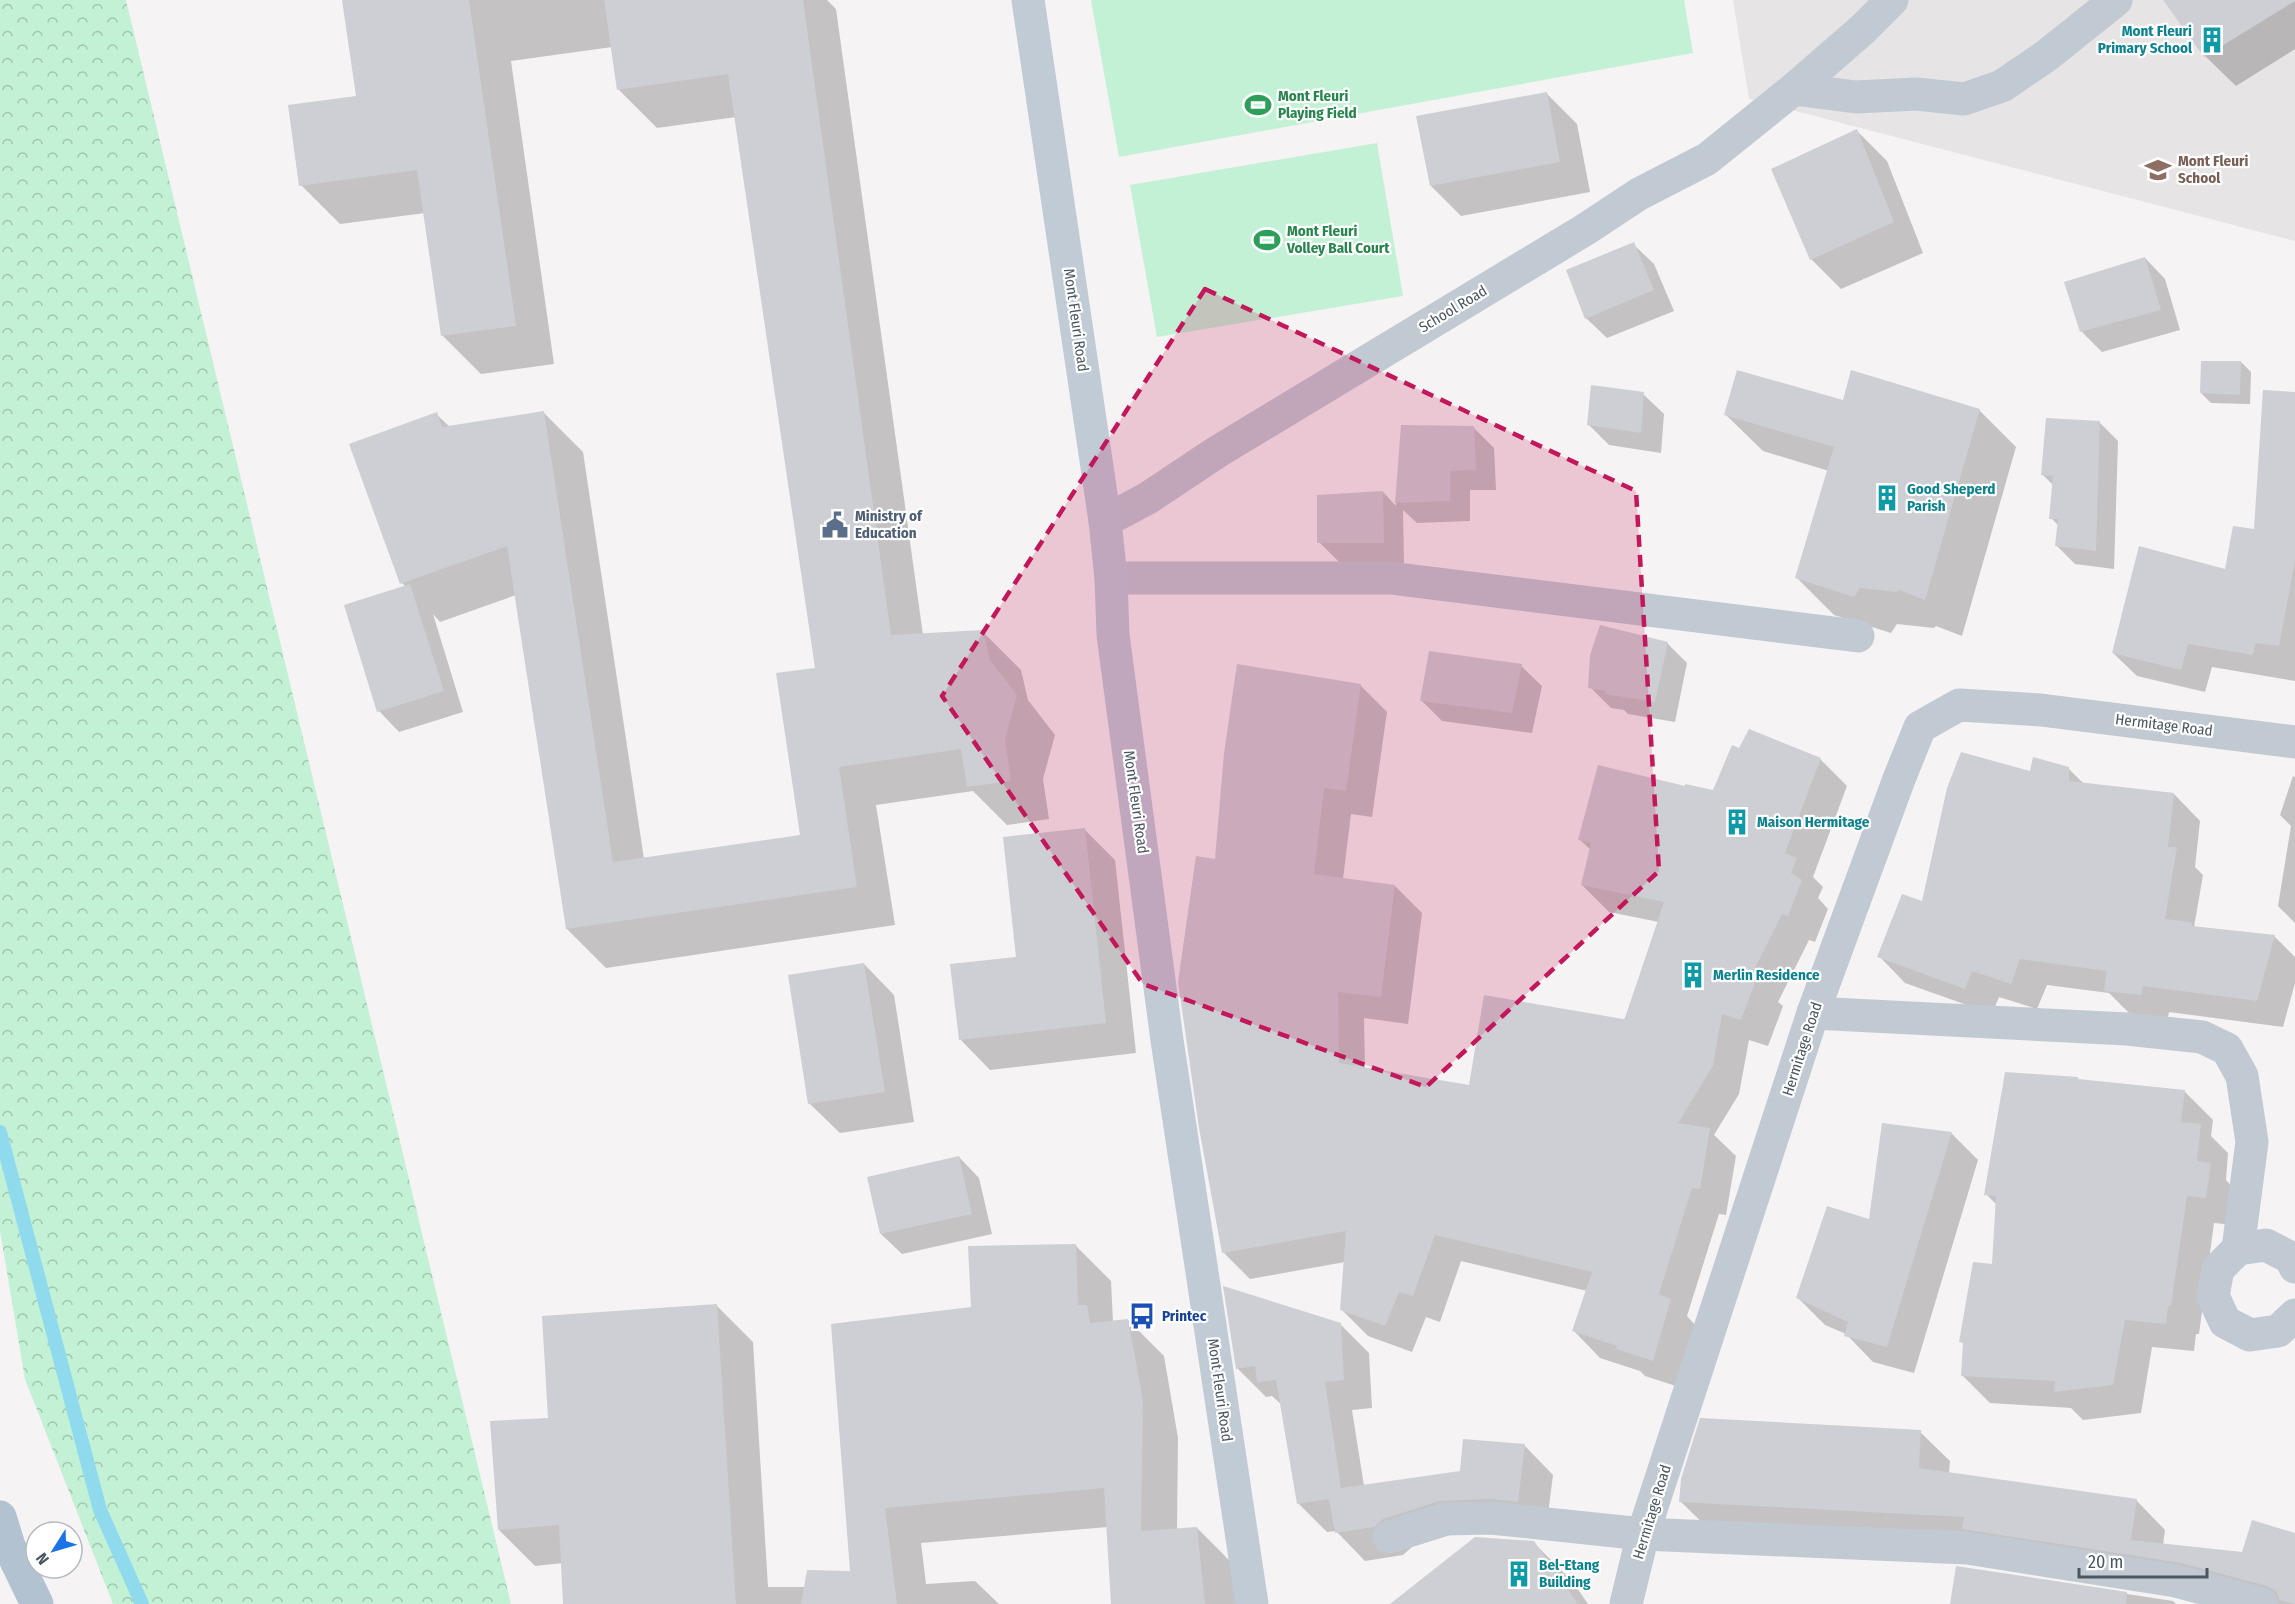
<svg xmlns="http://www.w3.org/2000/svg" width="2295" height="1604" font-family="'Fira Sans Condensed',sans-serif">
<defs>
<pattern id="forest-crowns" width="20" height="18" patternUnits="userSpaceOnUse" patternTransform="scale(1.5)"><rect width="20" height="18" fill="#c3f1d5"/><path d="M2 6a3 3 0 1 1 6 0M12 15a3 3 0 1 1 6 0" fill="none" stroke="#a0c6b0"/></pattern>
</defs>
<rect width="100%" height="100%" fill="#f5f3f3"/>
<polygon fill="#e6e4e5" points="1733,0 2295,0 2295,241 1749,99"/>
<polygon fill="url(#forest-crowns)" points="0,0 126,0 511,1604 113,1604 25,1379 0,1231"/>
<g fill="#c3f1d5">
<polygon points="1091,0 1684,0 1693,53 1119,157"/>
<polygon points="1377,143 1403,296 1157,337 1130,185"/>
</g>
<g fill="#0003">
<polygon points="344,0 827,0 836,9 923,635 982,631 1021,670 1028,700 1055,735 1043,779 1049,819 1007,825 973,791 876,805 895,925 606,968 567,929 516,595 440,622 433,614 463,712 399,732 379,711 406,587 402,583 436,414 450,427 544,413 583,452 644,859 802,837 817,669 736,117 657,128 619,90 612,47 511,61 554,364 481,374 442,335 425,213 340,224 301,185 358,97"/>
<polygon points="2168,0 2295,0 2295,49 2236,86 2205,56"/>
<polygon points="1546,93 1577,124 1590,192 1461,216 1431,186"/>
<polygon points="1857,131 1887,161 1923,253 1841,289 1811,259"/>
<polygon points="1633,244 1654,264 1674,311 1607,338 1586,318"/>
<polygon points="2145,258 2165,279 2180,330 2102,352 2082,332"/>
<polygon points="2241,362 2251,372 2250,404 2211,403 2201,393"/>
<polygon points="2295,393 2295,681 2212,667 2205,692 2137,676 2113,653 2226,571 2256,531"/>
<polygon points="1643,394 1664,414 1661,453 1609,445 1589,425"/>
<polygon points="1979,410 2016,447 1962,636 1936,626 1934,628 1897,624 1891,633 1834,615 1797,578 1829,471 1763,451 1726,415"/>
<polygon points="2099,422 2118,441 2114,569 2075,564 2056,545 2059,526 2051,518 2054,486 2043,475"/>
<polygon points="1403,427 1474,428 1494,448 1496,490 1470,490 1470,521 1417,523 1403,510 1404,563 1339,562 1319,542 1383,492 1396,506"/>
<polygon points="1667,643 1687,663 1675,722 1628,714 1624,710 1611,708 1590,687"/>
<polygon points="1521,666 1542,686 1532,733 1442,721 1422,701"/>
<polygon points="1360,685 1387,712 1372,817 1351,814 1343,879 1395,886 1422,913 1408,1024 1364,1018 1365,1069 1470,1087 1624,1021 1659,922 1609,912 1582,885 1591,850 1580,840 1686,787 1714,792 1740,750 1820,759 1847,786 1813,877 1823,887 1818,898 1828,909 1815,942 1809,940 1778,1002 1783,1006 1768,1046 1749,1040 1739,1094 1714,1135 1736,1156 1726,1215 1719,1214 1687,1316 1697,1327 1679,1387 1645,1376 1640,1371 1600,1358 1574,1331 1587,1291 1461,1261 1440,1322 1426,1317 1412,1352 1368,1336 1341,1309 1345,1262 1250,1279 1223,1252 1216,860"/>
<polygon points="2068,768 2084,784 2174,794 2200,821 2195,867 2203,875 2194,927 2274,936 2295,957 2295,983 2283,1027 2169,1012 2167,1021 2133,1017 2109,993 2047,985 2037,1009 1999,997 1992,1014 1905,983 1879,956 2032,773"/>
<polygon points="2293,776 2295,777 2295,923 2278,906 2291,826 2280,815"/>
<polygon points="1085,830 1115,860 1136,1053 990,1070 960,1039 1017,958"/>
<polygon points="864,964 894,995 914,1122 840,1133 809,1103"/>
<polygon points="2080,1081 2185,1092 2213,1120 2211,1136 2228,1153 2226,1180 2238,1193 2234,1225 2214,1223 2199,1334 2196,1334 2194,1351 2152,1347 2141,1413 2083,1420 2071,1408 1990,1403 1962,1375 1965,1345 1961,1341 1993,1266 1997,1205 1986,1194"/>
<polygon points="1951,1133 1978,1160 1914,1373 1873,1362 1846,1334 1825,1325 1798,1298"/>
<polygon points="959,1157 979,1178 992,1234 902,1254 881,1234"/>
<polygon points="1075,1245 1111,1281 1113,1322 1128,1320 1164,1356 1178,1438 1177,1530 1197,1528 1233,1564 1237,1604 1112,1604 1108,1527 921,1543 926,1584 975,1581 999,1604 565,1604 563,1563 535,1566 499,1530 549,1419 717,1306 753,1342 768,1587 805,1587 851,1572 973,1309"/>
<polygon points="1341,1325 1369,1353 1372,1408 1352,1410 1364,1486 1461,1472 1525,1446 1553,1475 1546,1530 1469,1529 1412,1547 1403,1555 1365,1561 1336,1531 1327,1532 1299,1504 1282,1405 1272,1396 1266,1397 1237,1368"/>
<polygon points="1920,1432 1950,1461 1949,1473 2136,1500 2165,1530 2163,1545 2243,1554 2295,1534 2295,1604 2257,1604 2212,1592 1711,1531 1681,1502"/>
<polygon points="1534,1543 1573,1582 1588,1604 1392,1604"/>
<polygon points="1957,1568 2173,1601 2176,1604 1952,1604"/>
</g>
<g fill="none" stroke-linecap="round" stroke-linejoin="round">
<polyline stroke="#90daee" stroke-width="14" points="0,1132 100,1510 142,1604"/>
</g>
<g fill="#cdcfd5">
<polygon points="342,0 469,0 516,326 441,336 417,170 299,186 288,105 356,96"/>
<polygon points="604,0 803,0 891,635 983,630 990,660 1017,695 1005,739 1011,781 967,787 961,749 839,767 857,887 566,929 507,546 400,584 349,444 437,412 442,427 544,411 613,862 800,835 776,673 815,668 728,74 617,90"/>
<polygon points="2163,0 2295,0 2295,1 2204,57"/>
<polygon points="1547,92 1560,162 1430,186 1416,116"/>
<polygon points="1857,129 1894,222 1810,260 1771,169"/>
<polygon points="1634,242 1654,290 1585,319 1566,270"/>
<polygon points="2145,257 2161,310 2080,332 2064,282"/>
<polygon points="2201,361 2241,361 2240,395 2200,393"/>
<polygon points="1737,370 1843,400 1851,370 1980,409 1925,600 1899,590 1897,592 1860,588 1854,597 1795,578 1834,447 1724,415"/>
<polygon points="1591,385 1644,392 1641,433 1587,425"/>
<polygon points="2263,390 2295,392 2295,560 2279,646 2255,643 2253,655 2188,644 2181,670 2112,653 2139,546 2225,569 2233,526 2254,529"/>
<polygon points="2046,418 2100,421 2096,551 2055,546 2058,519 2049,519 2053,476 2041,475"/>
<polygon points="1401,425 1474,426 1476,470 1450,471 1450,501 1395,503"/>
<polygon points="1383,491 1384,543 1317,543 1317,495"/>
<polygon points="410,584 444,691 377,712 344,605"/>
<polygon points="1600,625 1668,642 1655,702 1605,694 1606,691 1588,688 1590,655"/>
<polygon points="1429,651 1522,664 1512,713 1420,701"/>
<polygon points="1237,664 1361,684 1346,791 1324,788 1314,874 1395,885 1381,997 1338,992 1339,1063 1469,1085 1484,995 1623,1019 1625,1018 1664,902 1581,885 1591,843 1578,840 1598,765 1685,786 1685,784 1713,790 1732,745 1739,748 1749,729 1821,758 1785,853 1797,858 1791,873 1802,880 1788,916 1782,914 1751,976 1757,978 1741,1020 1722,1014 1713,1066 1678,1123 1710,1128 1700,1189 1692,1188 1659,1294 1671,1299 1653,1361 1616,1349 1617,1346 1572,1331 1592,1272 1435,1235 1413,1296 1399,1292 1385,1326 1340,1310 1346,1231 1222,1253 1199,1128 1178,982 1196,856 1215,859 1224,753"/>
<polygon points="1961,752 2030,771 2033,757 2069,767 2069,781 2174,793 2168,847 2177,847 2165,919 2191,922 2192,926 2275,935 2257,1001 2143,986 2141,995 2104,991 2107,971 2020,959 2011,984 1972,971 1965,989 1877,957 1902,894 1922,901 1947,788"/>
<polygon points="1085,828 1106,1023 959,1040 950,964 1016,957 1003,837"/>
<polygon points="864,963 885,1092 808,1104 788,975"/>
<polygon points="2005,1072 2078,1077 2078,1079 2185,1090 2181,1122 2201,1124 2197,1161 2211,1163 2206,1198 2187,1196 2171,1306 2168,1306 2166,1324 2125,1320 2113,1385 2054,1392 2055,1381 1961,1376 1963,1343 1959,1342 1973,1262 1992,1264 1996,1196 1984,1195"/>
<polygon points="1882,1123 1952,1132 1887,1347 1844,1336 1848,1322 1796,1298 1827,1206 1869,1219"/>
<polygon points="959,1156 972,1214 880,1234 867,1177"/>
<polygon points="1076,1244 1078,1305 1087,1305 1090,1323 1128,1319 1143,1401 1141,1531 1197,1527 1205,1604 1111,1604 1104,1488 885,1508 897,1604 801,1604 807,1570 850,1571 831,1324 971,1307 968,1246"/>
<polygon points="1223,1286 1341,1323 1344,1380 1325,1382 1341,1488 1460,1471 1463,1439 1525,1444 1518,1502 1491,1499 1440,1501 1383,1519 1374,1527 1335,1533 1329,1499 1297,1504 1276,1380 1257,1382 1255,1366 1236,1369"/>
<polygon points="717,1304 736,1604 563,1604 559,1525 498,1530 490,1421 548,1418 542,1316"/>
<polygon points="1700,1418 1921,1430 1919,1468 2137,1499 2131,1540 2242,1552 2252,1520 2295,1533 2295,1604 2280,1600 2276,1591 2267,1586 2181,1563 1962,1529 1964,1517 1679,1502 1681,1479"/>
<polygon points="1475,1537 1534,1541 1578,1604 1390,1604"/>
<polygon points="1956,1566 2127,1592 2126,1604 1950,1604"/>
</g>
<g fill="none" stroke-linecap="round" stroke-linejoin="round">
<g stroke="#c1cad2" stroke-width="33">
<polyline points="1794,89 1856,97 1916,94 1964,99 2002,86 2046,56 2116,0"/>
<polyline points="1105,521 1148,498 1217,452 1586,229 1639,194 1707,159 1794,89 1862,30 1892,0"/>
<polyline points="1111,578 1390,578 1858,636"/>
<polyline points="1813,1013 2127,1029 2202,1037 2227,1049 2242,1076 2252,1142 2238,1249"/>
<polyline points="2295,1267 2291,1258 2266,1245 2238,1249 2218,1269 2213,1296 2225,1322 2250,1335 2278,1331 2295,1315"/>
<polyline points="1389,1537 1445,1519 1491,1518 1643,1534 1967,1548 2176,1581 2262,1604"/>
<polyline points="1626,1604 1643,1534 1813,1013 1899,779 1920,727 1959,705 2041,710 2295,742"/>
</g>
<polyline stroke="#c1cbd6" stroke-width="33" points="1028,0 1105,521 1111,578 1113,635 1167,1040 1252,1604"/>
<polyline stroke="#b3c2d1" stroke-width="33" points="0,1517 9,1546 37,1604"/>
</g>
<path fill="#c2185b" fill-opacity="0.2" stroke="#c2185b" stroke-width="4.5" stroke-dasharray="12 8" stroke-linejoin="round" d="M 1205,289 L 1636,491 L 1659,871 L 1426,1087 L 1143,984 L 942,696 Z"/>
<defs>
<g id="building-bare" transform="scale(2.07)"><path d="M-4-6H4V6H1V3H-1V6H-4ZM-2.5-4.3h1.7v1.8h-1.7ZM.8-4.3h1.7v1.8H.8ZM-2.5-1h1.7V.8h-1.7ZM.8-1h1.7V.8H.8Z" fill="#0f9aa8" stroke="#fff" stroke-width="2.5" paint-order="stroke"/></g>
<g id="stadium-bare" transform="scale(2.07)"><path d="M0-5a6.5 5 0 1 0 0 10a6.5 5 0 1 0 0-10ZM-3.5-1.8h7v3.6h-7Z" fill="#2e9e5b" stroke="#fff" stroke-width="2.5" paint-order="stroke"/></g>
<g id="school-bare" transform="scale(2.07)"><path d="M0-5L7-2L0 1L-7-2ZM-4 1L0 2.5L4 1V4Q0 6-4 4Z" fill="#8d6e63" stroke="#fff" stroke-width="2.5" paint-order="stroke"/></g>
<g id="civic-bare" transform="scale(2.07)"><path d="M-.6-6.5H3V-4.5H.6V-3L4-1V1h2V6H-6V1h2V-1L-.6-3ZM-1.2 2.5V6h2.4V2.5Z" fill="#5c6f8a" stroke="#fff" stroke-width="2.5" paint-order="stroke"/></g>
<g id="bus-bare" transform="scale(2.07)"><path d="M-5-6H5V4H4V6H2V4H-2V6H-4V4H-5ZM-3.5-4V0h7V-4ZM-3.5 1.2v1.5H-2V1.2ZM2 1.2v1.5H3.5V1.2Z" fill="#1a4fb4" stroke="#fff" stroke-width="2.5" paint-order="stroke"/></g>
</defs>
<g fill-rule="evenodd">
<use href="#building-bare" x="2212" y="40"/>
<use href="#stadium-bare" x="1258" y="105"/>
<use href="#school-bare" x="2158" y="170"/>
<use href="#stadium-bare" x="1267" y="240"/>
<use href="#building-bare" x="1887" y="498"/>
<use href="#civic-bare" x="835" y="525"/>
<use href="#building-bare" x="1737" y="822"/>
<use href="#building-bare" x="1693" y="975"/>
<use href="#bus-bare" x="1142" y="1316"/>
<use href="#building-bare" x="1519" y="1574"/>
</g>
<g text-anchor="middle" stroke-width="4.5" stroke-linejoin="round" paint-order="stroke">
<g font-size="15" font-weight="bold" fill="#0d838f" stroke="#fff" text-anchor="start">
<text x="2192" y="36" text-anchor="end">Mont Fleuri<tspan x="2192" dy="17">Primary School</tspan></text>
<text x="1907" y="494">Good Sheperd<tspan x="1907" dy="17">Parish</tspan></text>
<text x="1757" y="827">Maison Hermitage</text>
<text x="1713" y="980">Merlin Residence</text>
<text x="1539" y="1570">Bel-Etang<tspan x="1539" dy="17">Building</tspan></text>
</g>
<g font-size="15" font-weight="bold" fill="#27864d" stroke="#fff" text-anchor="start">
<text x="1278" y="101">Mont Fleuri<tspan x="1278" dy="17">Playing Field</tspan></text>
<text x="1287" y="236">Mont Fleuri<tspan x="1287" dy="17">Volley Ball Court</tspan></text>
</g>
<g font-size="15" font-weight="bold" fill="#785e54" stroke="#fff" text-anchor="start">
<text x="2178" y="166">Mont Fleuri<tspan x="2178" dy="17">School</tspan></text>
</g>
<g font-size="15" fill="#4a5661" stroke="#fff">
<text transform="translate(1453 309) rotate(-31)" y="5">School Road</text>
<text transform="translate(1076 320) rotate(82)" y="5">Mont Fleuri Road</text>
<text transform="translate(2164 725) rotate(7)" y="5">Hermitage Road</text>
<text transform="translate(1136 802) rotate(82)" y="5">Mont Fleuri Road</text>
<text transform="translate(1802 1049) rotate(-72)" y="5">Hermitage Road</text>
<text transform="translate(1220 1390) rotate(82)" y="5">Mont Fleuri Road</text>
<text transform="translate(1652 1512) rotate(-73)" y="5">Hermitage Road</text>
</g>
<g font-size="15" font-weight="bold" fill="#4e5e75" stroke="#fff" text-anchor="start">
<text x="855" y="521">Ministry of<tspan x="855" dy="17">Education</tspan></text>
</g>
<g font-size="15" font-weight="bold" fill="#164399" stroke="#fff" text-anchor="start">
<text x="1162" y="1321">Printec</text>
</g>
</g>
<g transform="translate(54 1550) rotate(233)"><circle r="28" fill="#ffffff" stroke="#b7bbc0" stroke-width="1.5"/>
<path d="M0-4.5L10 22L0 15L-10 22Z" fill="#1a73e8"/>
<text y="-9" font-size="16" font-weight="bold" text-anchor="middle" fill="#4a5661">N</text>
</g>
<path d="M2079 1568v9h128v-9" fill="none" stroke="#4a5661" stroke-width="3"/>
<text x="2088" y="1568" font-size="18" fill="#4a5661" stroke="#ffffff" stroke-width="4.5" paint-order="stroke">20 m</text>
</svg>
